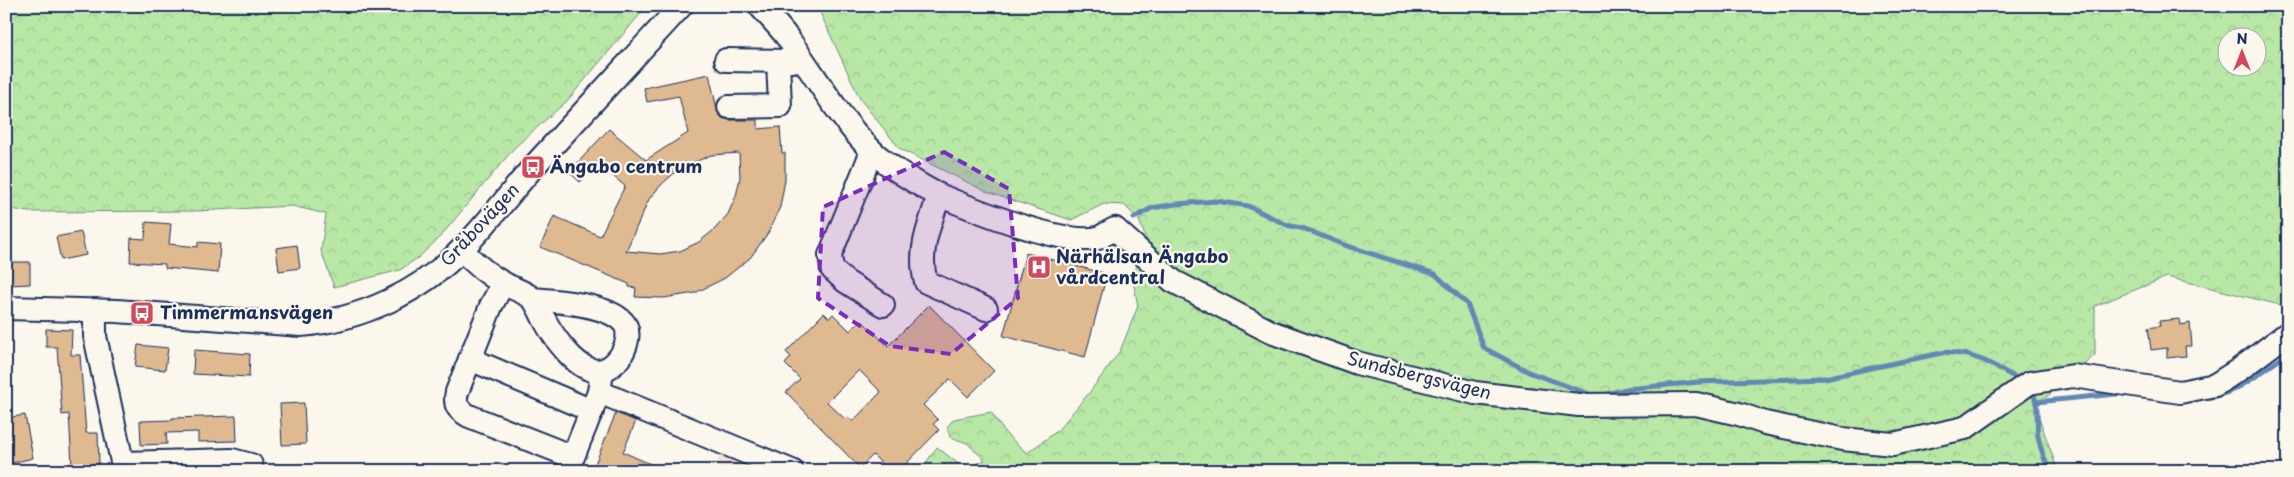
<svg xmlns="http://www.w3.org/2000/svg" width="2294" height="477" font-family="'Playpen Sans',sans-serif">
<defs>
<pattern id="forest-crowns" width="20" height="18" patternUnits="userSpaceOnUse" patternTransform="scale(1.25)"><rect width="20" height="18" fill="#b8e7a6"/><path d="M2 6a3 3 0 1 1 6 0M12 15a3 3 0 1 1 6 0" fill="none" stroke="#9ec691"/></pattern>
</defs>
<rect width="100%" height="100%" fill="#fbf7ec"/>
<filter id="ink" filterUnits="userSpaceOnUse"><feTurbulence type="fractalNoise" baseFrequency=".02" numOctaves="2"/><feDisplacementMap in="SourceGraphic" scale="10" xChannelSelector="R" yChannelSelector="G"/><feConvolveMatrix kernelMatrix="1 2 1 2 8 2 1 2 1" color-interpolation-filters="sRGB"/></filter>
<g filter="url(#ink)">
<polygon fill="#f3e4d0" points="723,448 784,471 714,471"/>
<g fill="url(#forest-crowns)" stroke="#6a8b82" fill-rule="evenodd">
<polygon points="6,6 647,6 567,101 515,147 440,237 419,257 400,270 334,287 321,251 326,214 292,206 196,211 28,212 6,208"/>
<path d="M 817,6 L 2288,6 L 2288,307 L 2167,277 L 2095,306 L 2095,355 L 2035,407 L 2058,471 L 925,471 L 923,467 L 937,447 L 965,469 L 985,460 L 967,443 L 950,437 L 947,427 L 954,419 L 991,412 L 1006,434 L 1027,453 L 1057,431 L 1089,393 L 1120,351 L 1138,306 L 1132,276 L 1148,244 L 1139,220 L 1124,205 L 1104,204 L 1071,220 L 987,192 L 900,149 L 860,99 ZM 2226,38 L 2256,38 L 2256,68 L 2226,68 Z"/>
</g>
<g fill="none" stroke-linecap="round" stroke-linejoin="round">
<g stroke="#6288b4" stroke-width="5">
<polyline points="1134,218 1152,208 1176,204 1216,201 1248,206 1287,225 1305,229 1344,245 1435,274 1467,304 1484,348 1531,373 1592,395"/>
<path d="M 2031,389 C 2040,404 2036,420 2038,436 C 2040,448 2045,460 2049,471"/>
<polyline points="1603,395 1626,389 1699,382 1825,378 1946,352 1968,355 1985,361 2022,381"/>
<path d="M 2201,398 C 2236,397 2259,372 2288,354"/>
<polyline points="2036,402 2126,393"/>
</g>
</g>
<g fill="#dfb990" stroke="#1b2f5e" fill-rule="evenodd">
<path d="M 709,74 L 718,113 L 722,118 L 729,120 L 758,120 L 758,129 L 780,127 L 782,153 L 785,153 L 785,180 L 780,207 L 768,233 L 750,258 L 725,278 L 695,293 L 664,298 L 635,297 L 636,288 L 629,287 L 629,284 L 540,247 L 554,216 L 600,236 L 625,186 L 597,163 L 580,182 L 569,172 L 609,129 L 646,160 L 688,133 L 679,96 L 647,102 L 644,88 ZM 739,153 L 740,178 L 736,196 L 728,214 L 715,229 L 699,242 L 680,251 L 660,254 L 626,251 L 649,199 L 662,184 L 679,169 L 711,155 Z"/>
<polygon points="146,222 171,224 169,244 198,247 198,242 220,244 218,273 165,268 165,264 130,262 131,238 145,239"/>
<polygon points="81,232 86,255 61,260 56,237"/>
<polygon points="297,245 300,268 279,271 276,248"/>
<polygon points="1026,253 1107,274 1085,357 1003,336"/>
<polygon points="7,262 30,262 30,284 8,285"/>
<path d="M 929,305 L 994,371 L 968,397 L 950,379 L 923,405 L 938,420 L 933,424 L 939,430 L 899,471 L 891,465 L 887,469 L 873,455 L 860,468 L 786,392 L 800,379 L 785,364 L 791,357 L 786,352 L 824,313 L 829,318 L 833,314 L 850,331 L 861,320 L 888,346 ZM 859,370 L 881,392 L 853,421 L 848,417 L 845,419 L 827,402 Z"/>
<polygon points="2180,319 2181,325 2190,323 2192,346 2185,346 2186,356 2167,358 2167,348 2151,350 2148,328 2160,326 2159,321"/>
<polygon points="46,329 72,330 71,355 80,355 86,433 98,433 99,464 72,465 69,414 62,415 57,347 46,347"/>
<polygon points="138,345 168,348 165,370 135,367"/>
<polygon points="194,350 250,354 249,377 193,374"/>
<polygon points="304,403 306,444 282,445 280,404"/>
<polygon points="616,413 636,421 623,452 666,471 592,471"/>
<polygon points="25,415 33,458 12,463 6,442 6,418"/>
<polygon points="236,416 237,441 198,442 198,432 166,433 167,444 141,445 140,421 172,420 172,418"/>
</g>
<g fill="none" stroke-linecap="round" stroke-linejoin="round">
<g stroke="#1b2f5e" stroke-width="26">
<g id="minor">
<path d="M 760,6 C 771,19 783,30 792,44 C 818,80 840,119 871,150 C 885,164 923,188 941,196 C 975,210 1063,246 1098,238 C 1103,236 1110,231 1115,229 L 1173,281 L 1271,332 L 1357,363 L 1475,393 L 1579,405 L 1696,404 L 1739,414 L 1765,423 L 1842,439 L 1893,444 L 1965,428 L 2029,383 L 2073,376 L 2180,392 L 2215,385 L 2240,369 L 2288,333"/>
<polyline points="726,60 793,61"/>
<polyline points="729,107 780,106 778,61"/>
<polyline points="872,151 830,255 832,269 845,281 883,305"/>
<path d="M 939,195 C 930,225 917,251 926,282 L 986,309"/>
<path d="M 462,250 C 474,263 487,274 503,283 C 511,288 526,292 533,299 C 537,304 541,313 544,319 C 553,336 573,365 592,370 C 616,377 637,336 623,322 C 607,304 556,301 533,299"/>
<path d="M 503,283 L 491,306 L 457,392 C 454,405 457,409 469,416 L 573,457 L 599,392 L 602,372"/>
<path d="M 6,308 L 117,311 L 301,325 C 360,320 421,292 462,249 C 488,223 510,193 534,166 C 583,113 632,60 681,6"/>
<polyline points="95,310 95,336 124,471"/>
<polyline points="470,359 592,411"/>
<polyline points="599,392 792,471"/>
<polyline points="123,463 232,460 251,465 252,471"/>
</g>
</g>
<use href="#minor" stroke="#fbf7ec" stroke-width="22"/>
</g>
</g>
<path fill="#7b2cbf" fill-opacity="0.2" stroke="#7b2cbf" stroke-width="4" stroke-dasharray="10 6" stroke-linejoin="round" d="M 944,152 L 1009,189 L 1018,298 L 951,354 L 890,346 L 818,298 L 823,207 Z"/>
<defs>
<g id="bus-square" transform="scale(1.25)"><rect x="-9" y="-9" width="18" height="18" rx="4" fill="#d1495b" stroke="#fbf7ec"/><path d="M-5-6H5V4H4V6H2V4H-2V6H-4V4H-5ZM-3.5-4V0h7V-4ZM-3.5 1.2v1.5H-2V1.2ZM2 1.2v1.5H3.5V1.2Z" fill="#fff"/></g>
<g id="hospital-square" transform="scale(1.25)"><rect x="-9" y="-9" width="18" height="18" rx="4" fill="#d1495b" stroke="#fbf7ec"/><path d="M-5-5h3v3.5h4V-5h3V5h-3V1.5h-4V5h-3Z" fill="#fff"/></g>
</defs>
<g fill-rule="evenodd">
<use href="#bus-square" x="533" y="167"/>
<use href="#hospital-square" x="1039" y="267"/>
<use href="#bus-square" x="142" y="313"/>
</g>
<g text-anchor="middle" stroke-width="4.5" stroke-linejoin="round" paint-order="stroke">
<g font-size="18" font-weight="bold" fill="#1b2f5e" stroke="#fbf7ec" text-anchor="start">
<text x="550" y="173">Ängabo centrum</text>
<text x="1056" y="263">Närhälsan Ängabo<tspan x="1056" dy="21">vårdcentral</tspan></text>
<text x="160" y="319">Timmermansvägen</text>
</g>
<g font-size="18" fill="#1b2f5e" stroke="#fbf7ec">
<text transform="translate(480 225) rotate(-47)" y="6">Gråbovägen</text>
<text transform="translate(1419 376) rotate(14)" y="6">Sundsbergsvägen</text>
</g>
</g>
<rect width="2294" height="477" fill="none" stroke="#fbf7ec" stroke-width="25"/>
<rect x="12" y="12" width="2269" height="452" fill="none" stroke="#1b2f5e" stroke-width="2" filter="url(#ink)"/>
<g transform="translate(2242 52)"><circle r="24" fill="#fbf7ec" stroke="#a1a7b3"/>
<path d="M0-4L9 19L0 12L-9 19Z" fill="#d1495b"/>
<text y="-8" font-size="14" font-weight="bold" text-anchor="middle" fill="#1b2f5e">N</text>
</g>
</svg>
